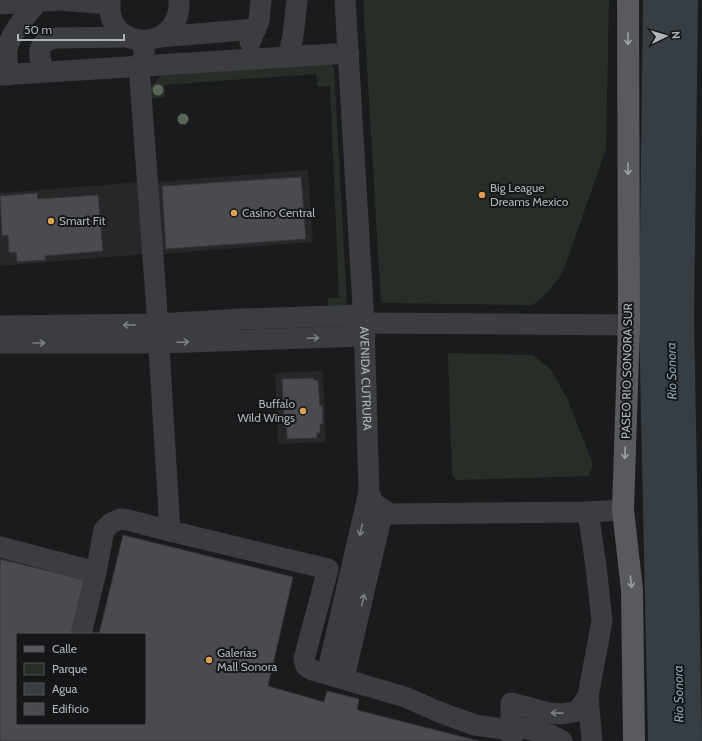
<svg xmlns="http://www.w3.org/2000/svg" width="702" height="741" font-family="Cabin,sans-serif">
<rect width="100%" height="100%" fill="#1a1b1c"/>
<g fill="#272729">
<polygon points="308,170 313,242 161,254 156,182"/>
<polygon points="141,182 146,254 0,266 0,193"/>
<polygon points="323,371 326,442 278,444 275,373"/>
</g>
<g fill="#272e27">
<path d="M 363,0 L 609,0 L 606,149 L 564,269 C 555,284 547,296 532,305 L 381,303 Z"/>
<polygon points="331,64 334,68 347,303 346,306 329,311 328,298 339,298 330,86 319,87 317,85 316,74 164,85 165,97 153,98 151,98 150,87 162,75"/>
<polygon points="448,353 533,355 551,370 567,398 593,464 589,476 456,480 452,475"/>
</g>
<polygon fill="#363e44" points="643,0 698,0 694,320 702,741 648,741 639,319"/>
<g fill="#4a4b4e" stroke="#353538">
<polygon points="301,177 306,239 166,249 162,186"/>
<polygon points="37,193 38,199 98,195 103,251 45,256 46,260 17,262 16,252 9,253 8,235 2,236 0,196"/>
<polygon points="313,378 314,380 318,380 320,406 322,405 323,424 320,424 320,433 317,433 317,438 287,439 286,417 284,418 282,379"/>
<polygon points="123,535 293,577 268,686 324,702 327,691 359,699 357,710 479,741 0,741 0,559 86,580 72,634 17,634 17,724 145,724 145,634 99,634"/>
</g>
<g fill="none" stroke-linecap="round" stroke-linejoin="round">
<g stroke="#3c3d41" stroke-width="21">
<path d="M 110,0 C 104,53 182,54 179,0"/>
<path id="s1" d="M 345,0 L 364,323 L 369,492 C 373,507 379,506 390,514 L 588,512 L 623,510"/>
<polyline points="0,4 58,0 110,4"/>
<polyline points="160,37 255,29"/>
<polyline points="250,42 259,21 261,0"/>
<polyline points="288,57 293,36 297,0"/>
<path d="M 44,72 C 39,56 34,44 55,38 L 128,37"/>
<polyline points="0,75 349,53"/>
<path d="M 9,75 C 8,66 6,57 7,49 C 12,30 27,15 38,1"/>
<polyline points="364,323 629,325"/>
<polyline points="0,326 157,324 243,319 363,315"/>
<polyline points="0,343 159,343 365,336"/>
<polyline points="588,512 596,566 602,621 588,696 592,741"/>
<polyline points="170,531 328,569 304,659 306,666 312,670 405,697 439,712 475,725 511,730 511,703 549,713 562,714 578,711 588,696"/>
<polyline points="0,547 96,572"/>
<polyline points="81,634 96,572 104,530 111,523 120,519 128,520 170,531 156,298 139,66 144,57 144,41"/>
<polyline points="327,674 369,492"/>
<polyline points="344,678 383,510"/>
<polyline points="512,741 511,730 524,728 551,735 562,741"/>
</g>
<polyline stroke="#585a60" stroke-width="22" points="628,0 629,325 623,510 632,590 634,741"/>
</g>
<g fill="#576657">
<circle cx="158" cy="90" r="5.5"/>
<circle cx="183" cy="119" r="5.5"/>
</g>
<defs><path id="oneway-shaft" d="M-6 0H5M1.5-3L5.5 0L1.5 3" fill="none" stroke-width="1.6" stroke-linecap="round" stroke-linejoin="round"/></defs>
<g stroke="#9ea1a8">
<use href="#oneway-shaft" transform="translate(628 39) rotate(90)"/>
<use href="#oneway-shaft" transform="translate(628 169) rotate(89)"/>
<use href="#oneway-shaft" transform="translate(625 453) rotate(92)"/>
<use href="#oneway-shaft" transform="translate(631 582) rotate(84)"/>
</g>
<g stroke="#7b7e84">
<use href="#oneway-shaft" transform="translate(129 325) rotate(179)"/>
<use href="#oneway-shaft" transform="translate(313 338) rotate(-2)"/>
<use href="#oneway-shaft" transform="translate(183 342) rotate(-2)"/>
<use href="#oneway-shaft" transform="translate(39 343)"/>
<use href="#oneway-shaft" transform="translate(361 530) rotate(103)"/>
<use href="#oneway-shaft" transform="translate(363 600) rotate(-77)"/>
<use href="#oneway-shaft" transform="translate(557 713) rotate(-179)"/>
</g>
<g fill="#dea151" stroke="#151617" stroke-width="1.5">
<circle cx="482" cy="195" r="4"/>
<circle cx="234" cy="213" r="4"/>
<circle cx="51" cy="221" r="4"/>
<circle cx="303" cy="411" r="4"/>
<circle cx="209" cy="660" r="4"/>
</g>
<g text-anchor="middle" stroke-width="4" stroke-linejoin="round" paint-order="stroke">
<g font-size="12" fill="#afb3ba" stroke="#151617" text-anchor="start">
<text x="490" y="192">Big League<tspan x="490" dy="14">Dreams Mexico</tspan></text>
<text x="242" y="217">Casino Central</text>
<text x="59" y="225">Smart Fit</text>
<text x="295" y="408" text-anchor="end">Buffalo<tspan x="295" dy="14">Wild Wings</tspan></text>
<text x="217" y="657">Galerías<tspan x="217" dy="14">Mall Sonora</tspan></text>
</g>
<g font-size="12" fill="#afb3ba" stroke="#151617">
<text transform="translate(627 371) rotate(-89)" y="4">PASEO RIO SONORA SUR</text>
<text dy="4" stroke="none"><textPath href="#s1" startOffset="379">AVENIDA CUTRURA</textPath></text>
</g>
<g font-size="13" font-style="italic" fill="#8aa2b1" stroke="#151617">
<text transform="translate(671 371) rotate(-91)" y="5">Rio Sonora</text>
<text transform="translate(678 694) rotate(-91)" y="5">Rio Sonora</text>
</g>
</g>
<rect x="16" y="633" width="130" height="92" fill="#151617" stroke="#535558"/>
<rect x="24" y="646" width="20" height="6" fill="#585a60" stroke="#535558"/>
<text x="52" y="653" font-size="12" fill="#afb3ba">Calle</text>
<rect x="24" y="663" width="20" height="12" fill="#272e27" stroke="#535558"/>
<text x="52" y="673" font-size="12" fill="#afb3ba">Parque</text>
<rect x="24" y="683" width="20" height="12" fill="#363e44" stroke="#535558"/>
<text x="52" y="693" font-size="12" fill="#afb3ba">Agua</text>
<rect x="24" y="703" width="20" height="12" fill="#4a4b4e" stroke="#535558"/>
<text x="52" y="713" font-size="12" fill="#afb3ba">Edificio</text>
<g transform="translate(666 36) rotate(85)" stroke="#151617" stroke-width="3" paint-order="stroke">
<path d="M0-3L7 15L0 10L-7 15Z" fill="#afb3ba"/>
<text y="-6" font-size="11" font-weight="bold" text-anchor="middle" fill="#afb3ba">N</text>
</g>
<path d="M18 34v6h106v-6" fill="none" stroke="#afb3ba" stroke-width="2"/>
<text x="24" y="34" font-size="12" fill="#afb3ba" stroke="#151617" stroke-width="3" paint-order="stroke">50 m</text>
</svg>
